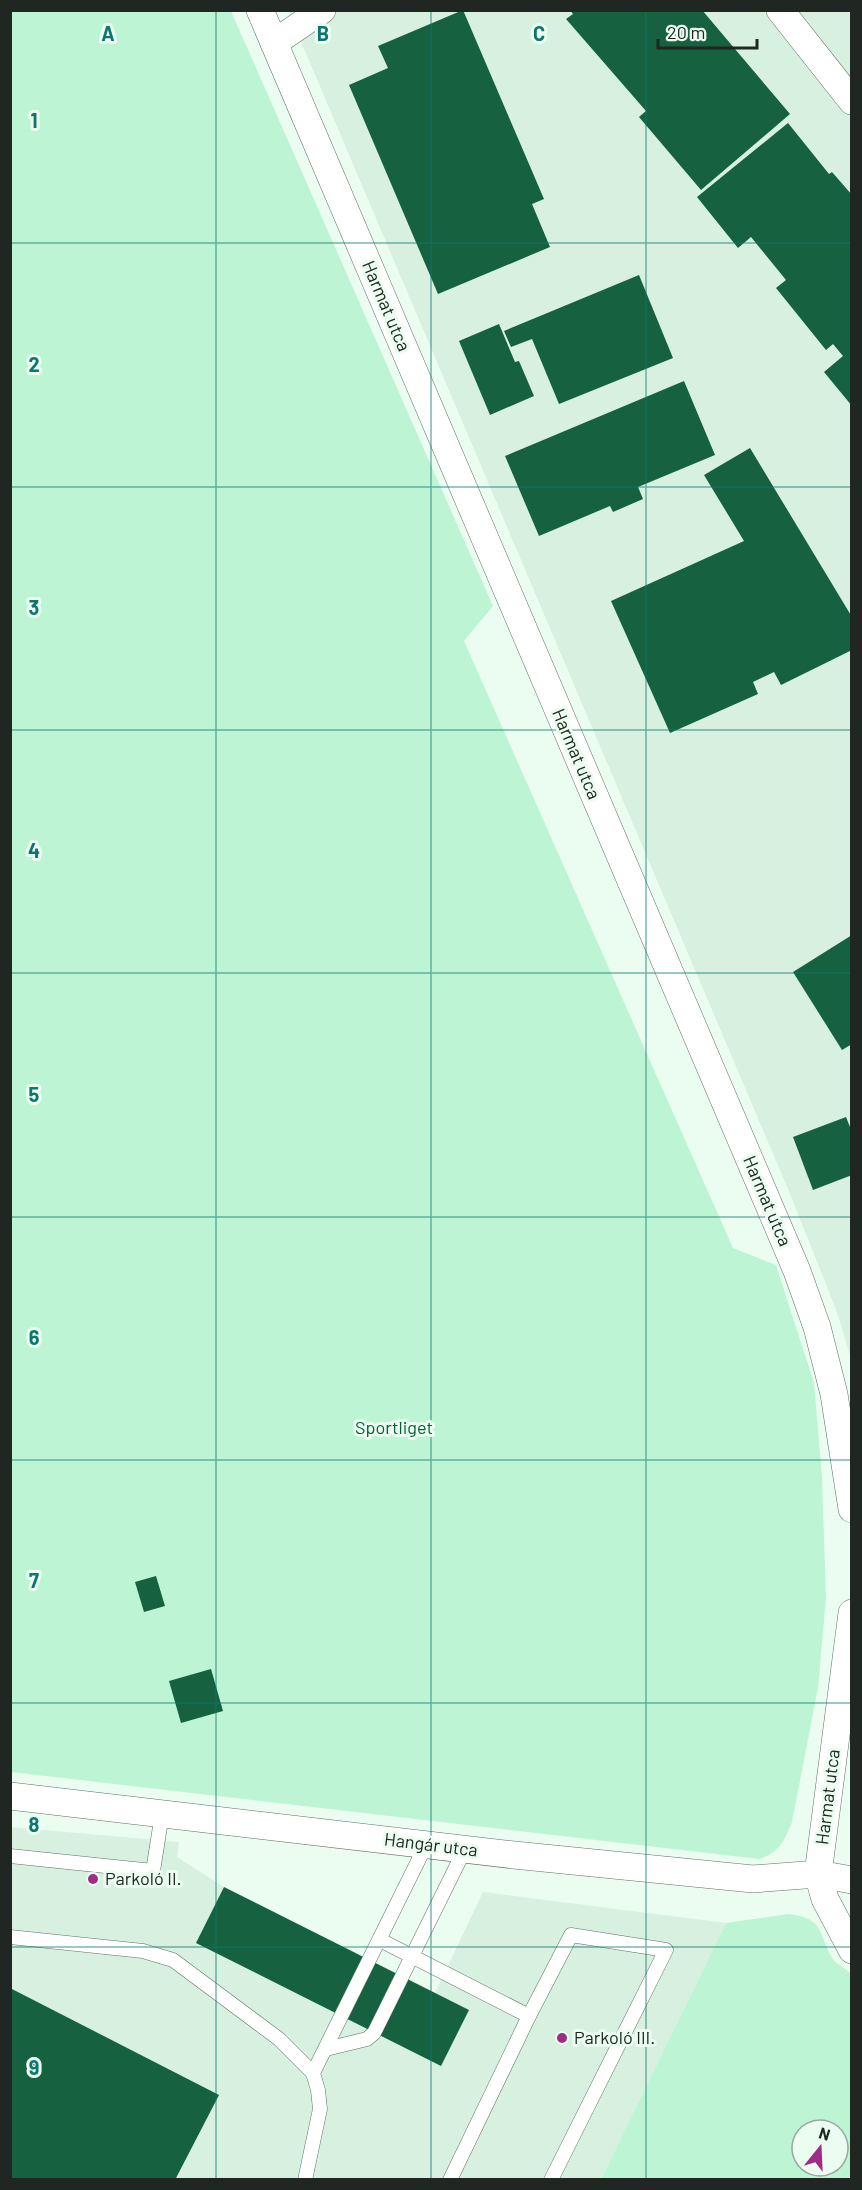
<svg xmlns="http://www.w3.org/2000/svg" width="862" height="2190" font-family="Barlow,sans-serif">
<rect width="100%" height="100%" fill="#ebfdf1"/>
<g fill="#d7f0e0">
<polygon points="288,11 851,11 851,1359 837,1312 788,1189"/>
<polygon points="10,1827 179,1842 177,1857 224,1887 435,1993 483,1892 726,1923 601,2179 11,2179"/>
</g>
<g fill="#bdf5d4" fill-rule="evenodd">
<path d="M 11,11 L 231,11 L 493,606 L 464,641 L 733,1248 L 776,1265 L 814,1383 L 822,1477 L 826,1598 L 818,1688 L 792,1822 C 785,1840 779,1853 759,1859 L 11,1772 Z"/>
<path d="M 789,1914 C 826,1919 817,1933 833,1959 C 837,1965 846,1968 851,1974 L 851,2179 L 601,2179 L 726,1923 ZM 802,2130 L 838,2130 L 838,2166 L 802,2166 Z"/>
</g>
<g fill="#16613f">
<polygon points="463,10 544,199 532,204 550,247 438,294 349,85 388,68 378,46"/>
<polygon points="570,10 702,10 790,114 701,190 639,117 646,111 566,19 573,14"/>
<polygon points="788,123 829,174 832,172 852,195 852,406 824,372 843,356 833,344 826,350 776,288 786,280 751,237 738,248 697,197"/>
<polygon points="639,275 673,358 559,404 532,339 511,347 504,331"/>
<polygon points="499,324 515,362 519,361 534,396 490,415 459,341"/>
<polygon points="684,381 715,455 638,487 643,499 613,512 610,506 539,536 505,456"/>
<polygon points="750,448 852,617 852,650 781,685 774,672 753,682 758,694 670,733 611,601 744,541 704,475"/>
<polygon points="852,935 852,1044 842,1050 793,972"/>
<polygon points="846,1117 852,1132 852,1175 813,1190 793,1137"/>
<polygon points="156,1576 165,1606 144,1612 135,1582"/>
<polygon points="211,1669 223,1711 181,1723 169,1681"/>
<polygon points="224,1887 469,2010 441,2066 196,1943"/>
<polygon points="10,1988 219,2095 175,2180 10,2180"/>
</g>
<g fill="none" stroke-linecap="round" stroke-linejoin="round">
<g stroke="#607066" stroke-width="15">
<g id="lane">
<polyline points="10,1856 153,1871 162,1814"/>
<polyline points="10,1937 143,1951 173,1960 279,2039 313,2073"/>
<polyline points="380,1940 529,2016 450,2180"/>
<polyline points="529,2016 571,1935 666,1950 551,2180"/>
<polyline points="326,2049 367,2039 374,2033 465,1849"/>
<polyline points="305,2180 320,2109 318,2090 313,2073 426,1845"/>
</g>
</g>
<g stroke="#607066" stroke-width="28">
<g id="street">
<polyline points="260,10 797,1271 817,1327 834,1394 852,1509"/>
<polyline points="780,10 852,101"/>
<polyline points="274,43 322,10"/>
<polyline points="852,1613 818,1874 825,1899 852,1950"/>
<polyline points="10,1796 514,1855 753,1879 818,1874 852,1880"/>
</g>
</g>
<use href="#lane" stroke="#fff" stroke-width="14"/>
<use href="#street" stroke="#fff" stroke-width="27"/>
</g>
<path fill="none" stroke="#0f766e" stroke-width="1.5" stroke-opacity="0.55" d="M 216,10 L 216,2180M 431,10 L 431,2180M 646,10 L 646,2180M 10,243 L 852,243M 10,487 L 852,487M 10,730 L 852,730M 10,973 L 852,973M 10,1217 L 852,1217M 10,1460 L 852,1460M 10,1703 L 852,1703M 10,1947 L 852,1947"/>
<g fill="#a02c86" stroke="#ebfdf1" stroke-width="2">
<circle cx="93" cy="1879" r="6"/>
<circle cx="562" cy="2038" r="6"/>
</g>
<g text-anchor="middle" stroke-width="6" stroke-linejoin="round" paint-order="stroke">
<g font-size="18" fill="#202723" stroke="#ebfdf1">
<text transform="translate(386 306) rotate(67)" y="6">Harmat utca</text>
<text transform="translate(576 754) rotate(67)" y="6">Harmat utca</text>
<text transform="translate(767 1201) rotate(67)" y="6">Harmat utca</text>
<text transform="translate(828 1797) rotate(-83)" y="6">Harmat utca</text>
<text transform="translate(431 1845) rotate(7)" y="6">Hangár utca</text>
</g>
<g font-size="18" fill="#035e3a" stroke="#ebfdf1">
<text x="394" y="1434">Sportliget</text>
</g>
<g font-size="18" fill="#202723" stroke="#ebfdf1" text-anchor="start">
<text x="105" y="1885">Parkoló II.</text>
<text x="574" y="2044">Parkoló III.</text>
</g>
</g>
<g font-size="20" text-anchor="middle" font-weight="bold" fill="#0f766e" stroke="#ebfdf1" stroke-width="6" stroke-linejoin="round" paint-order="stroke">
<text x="108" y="41">A</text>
<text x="323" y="41">B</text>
<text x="539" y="41">C</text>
<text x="34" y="128">1</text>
<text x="34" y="372">2</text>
<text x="34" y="615">3</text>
<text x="34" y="858">4</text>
<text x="34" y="1102">5</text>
<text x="34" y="1345">6</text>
<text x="34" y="1588">7</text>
<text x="34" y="1832">8</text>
<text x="34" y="2075">9</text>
</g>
<rect width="862" height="2190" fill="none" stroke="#202723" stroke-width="24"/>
<g transform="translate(820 2148) rotate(18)"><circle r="28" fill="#ebfdf1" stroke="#9aa79f" stroke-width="1.5"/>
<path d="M0-4.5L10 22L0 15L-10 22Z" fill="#a02c86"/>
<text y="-9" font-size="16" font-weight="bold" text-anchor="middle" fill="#202723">N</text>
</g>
<path d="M658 39v9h99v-9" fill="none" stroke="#202723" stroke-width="3"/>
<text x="667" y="39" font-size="18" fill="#202723" stroke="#ebfdf1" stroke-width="4.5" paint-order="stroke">20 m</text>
</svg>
